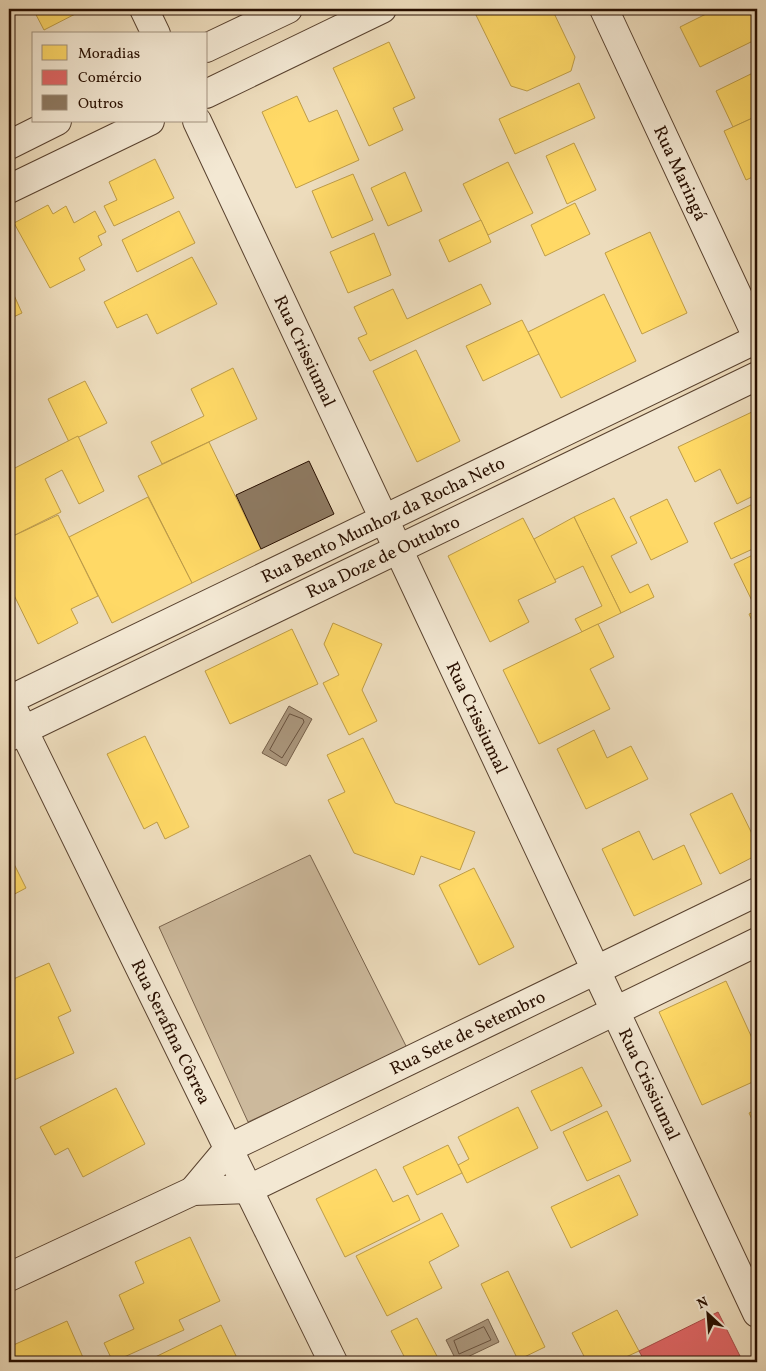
<svg xmlns="http://www.w3.org/2000/svg" width="766" height="1371" font-family="Vollkorn,serif">
<rect width="100%" height="100%" fill="#eddcbc"/>
<filter id="stains"><feTurbulence type="fractalNoise" baseFrequency=".004" numOctaves="4"/><feColorMatrix values="0 0 0 0 .2 0 0 0 0 .09 0 0 0 0 .02 0 0 0 .5 -.17"/></filter>
<radialGradient id="worn" r=".72"><stop offset=".6" stop-color="#630" stop-opacity="0"/><stop offset="1" stop-color="#630" stop-opacity=".3"/></radialGradient>
<polygon fill="#ccb99c" stroke="#7a644e" points="310,855 407,1048 248,1122 159,927"/>
<g fill="#aa967c" stroke="#76604a">
<polygon points="289,706 312,719 286,766 262,753"/>
<polygon points="488,1319 499,1342 457,1362 446,1340"/>
</g>
<g fill="#ffd966" stroke="#be9c47">
<polygon points="33,9 83,9 83,10 44,30"/>
<polygon points="473,9 552,9 575,57 571,71 527,91 511,86"/>
<polygon points="716,9 757,9 757,39 700,67 680,27"/>
<polygon points="389,42 415,98 393,108 403,130 369,146 333,68"/>
<polygon points="757,71 757,116 733,127 716,91"/>
<polygon points="579,83 595,118 515,154 499,119"/>
<polygon points="297,96 309,122 337,110 359,160 296,188 262,112"/>
<polygon points="757,116 757,175 746,180 724,131"/>
<polygon points="574,143 596,190 567,204 546,156"/>
<polygon points="155,159 174,198 114,226 104,206 117,200 109,182"/>
<polygon points="508,162 533,213 488,235 463,184"/>
<polygon points="405,172 422,211 388,226 371,188"/>
<polygon points="353,174 373,220 332,238 312,191"/>
<polygon points="575,203 590,234 545,256 531,225"/>
<polygon points="48,205 53,214 66,206 74,223 95,211 106,232 98,236 102,245 79,258 85,270 50,288 14,223"/>
<polygon points="179,211 195,243 137,272 122,240"/>
<polygon points="481,220 491,242 449,262 439,240"/>
<polygon points="650,232 687,313 642,334 605,253"/>
<polygon points="374,233 391,275 348,293 330,252"/>
<polygon points="192,257 217,304 157,334 147,314 117,328 104,302"/>
<polygon points="9,284 22,313 9,319"/>
<polygon points="481,284 491,304 370,361 358,338 367,334 354,307 393,289 407,319"/>
<polygon points="604,294 636,361 561,398 528,332"/>
<polygon points="522,320 539,354 483,381 466,346"/>
<polygon points="416,350 460,441 417,462 373,371"/>
<polygon points="233,368 257,419 162,464 151,442 204,416 191,389"/>
<polygon points="85,381 107,423 69,442 48,399"/>
<polygon points="752,412 757,423 757,494 737,504 720,469 695,482 678,447"/>
<polygon points="78,436 104,491 79,504 62,470 45,479 61,512 9,538 9,471"/>
<polygon points="209,442 261,549 192,583 138,476"/>
<polygon points="148,497 192,583 112,623 69,537"/>
<polygon points="614,498 637,543 611,556 630,593 648,584 654,597 621,613 574,517"/>
<polygon points="667,499 688,542 651,560 630,517"/>
<polygon points="757,502 757,547 731,559 714,523"/>
<polygon points="58,515 98,596 71,609 78,623 38,644 9,585 9,538"/>
<polygon points="574,517 621,613 582,632 575,619 602,606 583,566 554,580 534,539"/>
<polygon points="523,518 556,582 518,600 529,622 490,642 448,556"/>
<polygon points="757,553 757,632 749,614 757,611 734,564"/>
<polygon points="333,623 382,644 362,690 377,721 349,735 323,683 339,675 324,644"/>
<polygon points="598,624 614,657 590,669 610,709 539,744 503,670"/>
<polygon points="292,629 318,684 230,724 205,671"/>
<polygon points="594,730 607,758 631,746 648,779 586,809 557,749"/>
<polygon points="145,736 189,827 165,839 157,822 144,829 107,754"/>
<polygon points="363,738 395,803 475,832 460,870 421,856 414,875 354,853 328,800 345,792 327,755"/>
<polygon points="732,793 757,844 757,855 720,874 690,814"/>
<polygon points="639,831 653,860 684,845 702,884 634,916 602,849"/>
<polygon points="9,854 26,888 9,897"/>
<polygon points="474,868 514,947 479,965 439,885"/>
<polygon points="49,963 71,1011 58,1017 74,1053 14,1080 9,1068 9,1038 12,1037 9,1030 9,981"/>
<polygon points="726,981 757,1049 757,1080 702,1105 659,1012"/>
<polygon points="582,1067 602,1106 551,1131 531,1091"/>
<polygon points="116,1088 145,1144 83,1177 68,1148 55,1155 40,1127"/>
<polygon points="518,1107 538,1148 467,1183 458,1165 469,1159 458,1137"/>
<polygon points="757,1109 757,1130 749,1113"/>
<polygon points="607,1111 631,1161 587,1181 563,1132"/>
<polygon points="448,1145 462,1173 417,1195 403,1167"/>
<polygon points="376,1169 393,1202 408,1195 420,1220 345,1257 316,1199"/>
<polygon points="619,1175 638,1215 571,1248 551,1207"/>
<polygon points="442,1213 459,1246 429,1262 442,1288 387,1316 356,1256"/>
<polygon points="190,1237 220,1301 179,1320 184,1330 113,1362 104,1343 134,1329 119,1295 144,1283 135,1262"/>
<polygon points="508,1271 545,1347 518,1360 481,1284"/>
<polygon points="617,1310 639,1351 615,1362 587,1362 572,1333"/>
<polygon points="417,1318 440,1362 407,1362 391,1331"/>
<polygon points="67,1321 85,1362 10,1362 9,1347"/>
<polygon points="221,1325 239,1362 148,1362 147,1361"/>
</g>
<polygon fill="#e06666" stroke="#a94c47" points="718,1312 743,1362 645,1362 639,1351"/>
<g fill="none" stroke-linecap="round" stroke-linejoin="round">
<g stroke="#69523e" stroke-width="1">
<polygon points="290,714 303,719 304,722 282,758 270,750"/>
<polygon points="484,1327 491,1340 459,1354 454,1341"/>
</g>
</g>
<polygon fill="#8e7a62" stroke="#280f00" points="309,461 334,514 261,549 236,495"/>
<g fill="none" stroke-linecap="round" stroke-linejoin="round">
<g stroke="#59422f" stroke-width="30">
<g id="street">
<polyline points="144,9 156,34"/>
<path id="s1" d="M 604,9 L 757,337"/>
<polyline points="206,48 288,9"/>
<polyline points="206,94 382,9"/>
<path id="s2" d="M 197,121 L 757,1313"/>
<polyline points="9,145 57,121"/>
<polyline points="9,189 150,121"/>
<path id="s3" d="M 9,700 L 757,339"/>
<path id="s4" d="M 15,713 L 333,1362"/>
<path id="s5" d="M 9,737 L 757,376"/>
<path id="s6" d="M 193,1191 L 229,1148 L 757,892"/>
<polyline points="9,1277 193,1191 249,1189 757,942"/>
</g>
</g>
<use href="#street" stroke="#f3e8d3" stroke-width="28"/>
</g>
<g text-anchor="middle" stroke-width="5" stroke-linejoin="round" paint-order="stroke">
<g font-size="18" fill="#280f00" stroke="#f3e8d3">
<text dy="6" stroke="none"><textPath href="#s1" startOffset="181">Rua Maringá</textPath></text>
<text dy="6" stroke="none"><textPath href="#s2" startOffset="254">Rua Crissiumal</textPath></text>
<text dy="6" stroke="none"><textPath href="#s3" startOffset="415">Rua Bento Munhoz da Rocha Neto</textPath></text>
<text dy="6" stroke="none"><textPath href="#s5" startOffset="415">Rua Doze de Outubro</textPath></text>
<text dy="6" stroke="none"><textPath href="#s2" startOffset="659">Rua Crissiumal</textPath></text>
<text dy="6" stroke="none"><textPath href="#s4" startOffset="355">Rua Serafina Côrrea</textPath></text>
<text dy="6" stroke="none"><textPath href="#s6" startOffset="321">Rua Sete de Setembro</textPath></text>
<text dy="6" stroke="none"><textPath href="#s2" startOffset="1064">Rua Crissiumal</textPath></text>
</g>
</g>
<rect width="766" height="1371" fill="none" stroke="#eddcbc" stroke-width="30"/>
<rect x="10" y="10" width="746" height="1351" fill="none" stroke="#280f00" stroke-width="2.5"/>
<rect x="15" y="15" width="736" height="1341" fill="none" stroke="#280f00"/>
<rect x="32" y="32" width="175" height="90" fill="#f3e8d3" stroke="#a2917f"/>
<rect x="42" y="45" width="25" height="15" fill="#ffd966" stroke="#a2917f"/>
<text x="78" y="58" font-size="15" fill="#280f00">Moradias</text>
<rect x="42" y="70" width="25" height="15" fill="#e06666" stroke="#a2917f"/>
<text x="78" y="82" font-size="15" fill="#280f00">Comércio</text>
<rect x="42" y="95" width="25" height="15" fill="#8e7a62" stroke="#a2917f"/>
<text x="78" y="108" font-size="15" fill="#280f00">Outros</text>
<g transform="translate(708 1314) rotate(334)" stroke="#f3e8d3" stroke-width="4" paint-order="stroke">
<path d="M0-4L9 19L0 12L-9 19Z" fill="#280f00"/>
<text y="-8" font-size="14" font-weight="bold" text-anchor="middle" fill="#280f00">N</text>
</g>
<rect width="100%" height="100%" filter="url(#stains)"/>
<rect width="100%" height="100%" fill="url(#worn)"/>
</svg>
